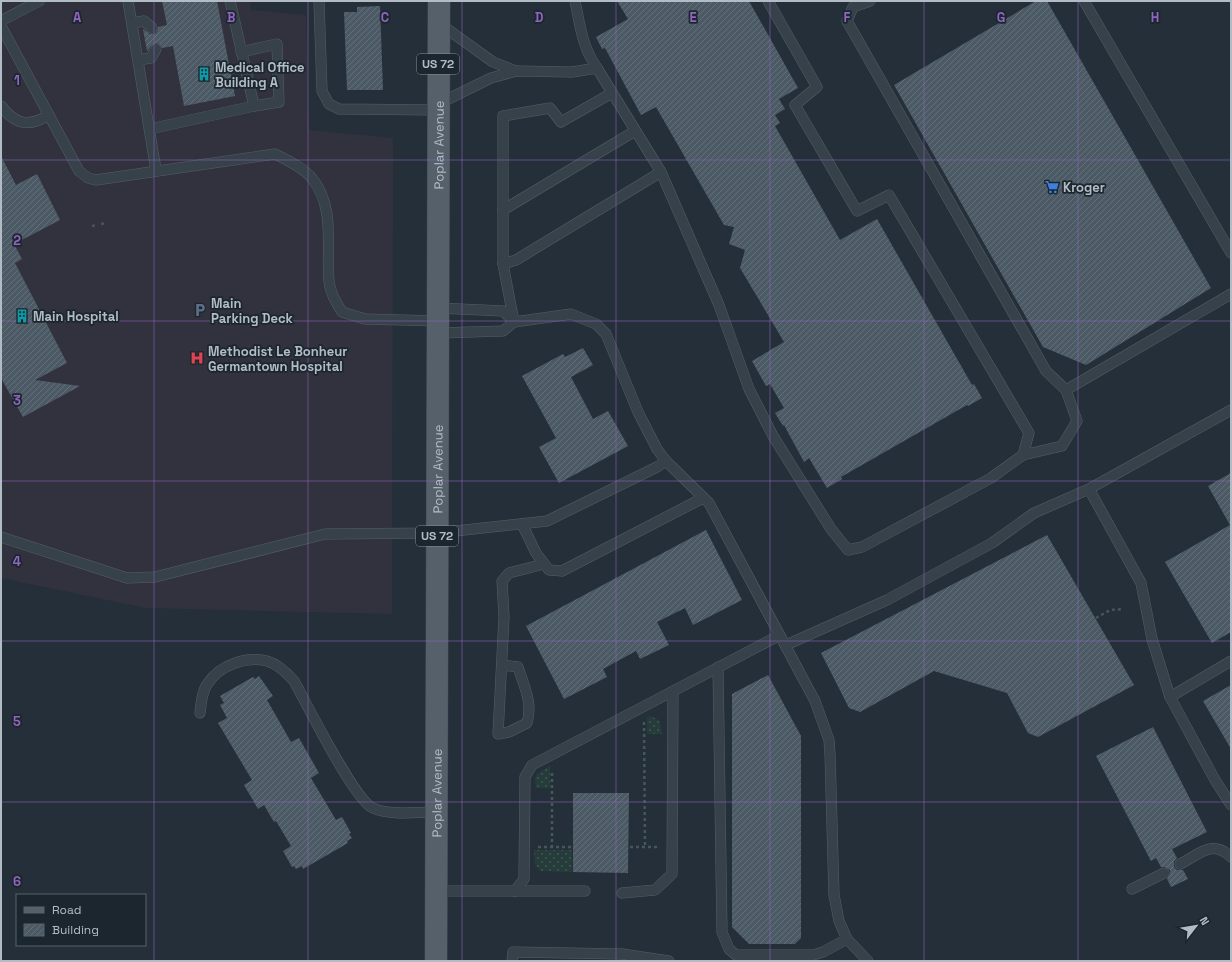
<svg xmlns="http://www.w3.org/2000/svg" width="1232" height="962" font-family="'Space Grotesk',sans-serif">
<defs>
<pattern id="grass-dots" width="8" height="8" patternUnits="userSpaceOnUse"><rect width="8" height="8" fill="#263c3b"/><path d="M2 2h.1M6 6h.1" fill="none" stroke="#435656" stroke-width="1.8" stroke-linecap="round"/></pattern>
<pattern id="building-hatch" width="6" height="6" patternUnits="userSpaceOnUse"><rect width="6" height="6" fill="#4c5a65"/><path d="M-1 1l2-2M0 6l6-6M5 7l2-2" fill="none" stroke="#63707a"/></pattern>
</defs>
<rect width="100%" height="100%" fill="#242f39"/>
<polygon fill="#32323e" points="1,1 250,1 251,10 306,15 309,130 393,138 392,614 146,608 1,578"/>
<g fill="url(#grass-dots)">
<polygon points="651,716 660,721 662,734 647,734 647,717"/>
<polygon points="550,766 550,788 536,788 535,779 537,774"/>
<polygon points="534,850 572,850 572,872 540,871 535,865"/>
</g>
<g fill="url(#building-hatch)">
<polygon points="162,1 217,1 235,96 184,106 173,46 162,48 159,44 156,43 151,46 147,51 143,29 150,34 154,34 157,32 158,27 167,25"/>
<polygon points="617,1 749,1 798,88 779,99 785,109 775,115 780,123 775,126 840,240 877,219 972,385 974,384 982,398 968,406 967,405 841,477 842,479 827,488 809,458 804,462 784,425 783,426 775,413 784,408 770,384 766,386 752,361 784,342 740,268 745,250 729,244 734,227 724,225 656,107 641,115 605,48 602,49 596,37 628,19"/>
<polygon points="1036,1 1047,1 1211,288 1086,365 1043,347 894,85"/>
<polygon points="380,6 383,90 347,90 344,12 357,12 357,7"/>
<polygon points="1,156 16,185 37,174 60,220 14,244 22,259 15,263 67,363 35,380 80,386 23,417 1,378"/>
<polygon points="583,348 593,365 571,377 593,419 608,411 628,446 559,483 539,447 556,438 522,376 563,354 565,357"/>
<polygon points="1231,473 1231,632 1212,643 1165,562 1230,525 1208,486"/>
<polygon points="706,530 742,600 693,625 685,608 657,622 669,645 640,659 636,651 603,669 607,677 564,699 526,626"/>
<polygon points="1047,535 1134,685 1038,737 1028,733 1007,693 934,671 860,712 849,708 821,653"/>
<polygon points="768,675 801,736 801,938 795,944 749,944 732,927 732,694"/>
<polygon points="259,676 273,696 267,700 291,742 299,738 319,773 311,778 336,820 342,817 351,833 349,834 352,838 347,841 348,843 303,869 302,866 296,869 294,866 292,867 283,851 291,846 276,821 274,822 264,805 258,809 244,785 252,780 218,723 227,718 220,705 224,703 220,696 253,677 255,679"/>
<polygon points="1231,685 1231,749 1203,701"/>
<polygon points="1153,727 1207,832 1172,849 1177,858 1174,861 1174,867 1177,870 1183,870 1188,879 1171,887 1167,879 1170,874 1170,870 1165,867 1161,867 1156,858 1151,861 1096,756"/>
<polygon points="573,793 629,793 628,873 573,872"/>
</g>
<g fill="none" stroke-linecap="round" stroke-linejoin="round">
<g stroke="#555f67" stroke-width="11">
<g id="lane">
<polyline points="128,1 156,170"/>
<polyline points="319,1 322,91 329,104 339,109 438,110"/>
<polyline points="870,1 853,7 847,21 1046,371 1066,390 1077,421 1062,446 1023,455"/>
<polyline points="1084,1 1231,253"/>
<polyline points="1,21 39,1"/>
<polyline points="132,23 144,21 152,28"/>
<polyline points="440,24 493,62 516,71"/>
<path d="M 1,26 L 79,171 L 88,178 L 96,180 L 275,154 C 287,160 302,167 311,177 C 336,207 326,246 329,281 C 330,293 336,302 342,312 L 365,319 L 438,321"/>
<polyline points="241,52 277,44 279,102 254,106"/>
<polyline points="138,60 151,58 156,49"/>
<polyline points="597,68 661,172 719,305 749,389 773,436 831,529 848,550 862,547 991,478 1023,455 1029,433 889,195 857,211 795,105 817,87 768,1"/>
<path d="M 438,104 L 491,78 L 516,71 L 572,72 L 597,68 C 582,47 580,25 575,1"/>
<path d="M 1,106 C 15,124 28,128 49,115"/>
<polyline points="150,129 254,106 230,1"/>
<polyline points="503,210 635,131"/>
<polyline points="503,264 516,260 661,172"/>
<polyline points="438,308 503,311 514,322"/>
<polyline points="514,322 503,264 503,116 550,108 561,122 612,93"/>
<polyline points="438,333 503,331 514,322 571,314 596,324 606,334 638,412 657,449 666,461"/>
<polyline points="1066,390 1231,294"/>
<polyline points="1231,410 1089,489 1141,583 1152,639 1170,697 1215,780 1231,805"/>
<polyline points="522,524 536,553 549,570 562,571 703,498"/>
<polyline points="1,537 127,578 155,577 325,534 437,533 547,521 657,467 666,461 709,503 815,701 829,740 830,754 834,895 839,921 847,939 868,961"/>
<polyline points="786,645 887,600 992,543 1034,513 1089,489"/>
<path d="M 502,665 L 518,667 C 524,686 533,703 527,723 L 509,732 L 498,734 L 504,617 L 502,581 L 509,573 L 544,564"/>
<polyline points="718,667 722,932 729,949 736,955 813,955 823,952 847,939"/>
<polyline points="1170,697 1231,661"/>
<path d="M 200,713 C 201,703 202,691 208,683 C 220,665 246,656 267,661 C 277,664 287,673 294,681 C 307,704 354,800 373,808 C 391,816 416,812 436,812"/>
<path d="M 1180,864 C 1200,854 1212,839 1231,857"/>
<polyline points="1132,889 1164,873"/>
<polyline points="436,891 515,891 524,879 525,777 532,765 780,635"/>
<polyline points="515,891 585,891"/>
<polyline points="622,893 655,890 672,874 673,691"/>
<polyline points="512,961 513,952 622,954 669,961"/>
</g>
</g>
<g stroke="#404a52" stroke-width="23">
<g id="primary">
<path id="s1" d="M 436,961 L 439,1"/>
</g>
</g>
<g stroke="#455859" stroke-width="2.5" stroke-dasharray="3 3" stroke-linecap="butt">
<polyline points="101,224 107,223"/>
<polyline points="92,226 97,225"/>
<polyline points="1096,618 1110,610 1123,609"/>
<polyline points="644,722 645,847"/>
<polyline points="538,847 571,847"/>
<polyline points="630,847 660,847"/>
<polyline points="552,848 552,770"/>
</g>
<use href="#lane" stroke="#37414a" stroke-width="10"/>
<use href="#primary" stroke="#55606a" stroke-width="22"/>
</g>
<path fill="none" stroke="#9166c1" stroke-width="1" stroke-opacity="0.55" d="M 154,1 L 154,961M 308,1 L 308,961M 462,1 L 462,961M 616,1 L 616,961M 770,1 L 770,961M 924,1 L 924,961M 1078,1 L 1078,961M 1,160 L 1231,160M 1,321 L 1231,321M 1,481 L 1231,481M 1,641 L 1231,641M 1,802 L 1231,802"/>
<defs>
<g id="building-bare" transform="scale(1.08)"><path d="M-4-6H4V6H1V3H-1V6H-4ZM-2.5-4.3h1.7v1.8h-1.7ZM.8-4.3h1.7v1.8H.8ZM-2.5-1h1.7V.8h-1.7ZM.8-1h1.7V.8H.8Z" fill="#0f9aa8" stroke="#1c262e" stroke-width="2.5" paint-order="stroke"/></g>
<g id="supermarket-bare" transform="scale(1.08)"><path d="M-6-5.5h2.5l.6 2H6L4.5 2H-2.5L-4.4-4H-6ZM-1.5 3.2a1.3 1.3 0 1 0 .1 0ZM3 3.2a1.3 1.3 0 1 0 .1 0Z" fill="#3f7fe0" stroke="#1c262e" stroke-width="2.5" paint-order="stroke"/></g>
<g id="parking-bare" transform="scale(1.08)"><path d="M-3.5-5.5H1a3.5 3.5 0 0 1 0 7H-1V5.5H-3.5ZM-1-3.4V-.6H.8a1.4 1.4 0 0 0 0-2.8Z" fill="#5c6f8a" stroke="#1c262e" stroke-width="2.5" paint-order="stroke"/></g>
<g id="hospital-bare" transform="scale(1.08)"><path d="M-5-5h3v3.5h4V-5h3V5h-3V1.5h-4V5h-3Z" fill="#e0444e" stroke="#1c262e" stroke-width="2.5" paint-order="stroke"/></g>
</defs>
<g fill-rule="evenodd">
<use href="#building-bare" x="204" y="74"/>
<use href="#supermarket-bare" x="1052" y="187"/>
<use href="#parking-bare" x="200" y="310"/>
<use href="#building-bare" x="22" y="316"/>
<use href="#hospital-bare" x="197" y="358"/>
</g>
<g text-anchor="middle" stroke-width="3.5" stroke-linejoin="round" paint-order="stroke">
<g fill="#1c262e" stroke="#858f98" stroke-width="1">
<rect x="417" y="54" width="42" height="20" rx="3"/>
<rect x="416" y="526" width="42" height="20" rx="3"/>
</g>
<g font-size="12" font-weight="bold" fill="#b2bcc5">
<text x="438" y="68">US 72</text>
<text x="437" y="540">US 72</text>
</g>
<g font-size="13" font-weight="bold" fill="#b2bcc5" stroke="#1c262e" text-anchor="start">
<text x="215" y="72">Medical Office<tspan x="215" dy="15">Building A</tspan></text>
<text x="1063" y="192">Kroger</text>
<text x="211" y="308">Main<tspan x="211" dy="15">Parking Deck</tspan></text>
<text x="33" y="321">Main Hospital</text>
<text x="208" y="356">Methodist Le Bonheur<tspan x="208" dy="15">Germantown Hospital</tspan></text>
</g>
<g font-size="13" fill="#b2bcc5" stroke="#1c262e">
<text dy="5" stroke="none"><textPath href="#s1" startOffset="816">Poplar Avenue</textPath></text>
<text dy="5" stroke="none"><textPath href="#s1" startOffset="492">Poplar Avenue</textPath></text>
<text dy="5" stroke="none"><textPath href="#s1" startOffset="168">Poplar Avenue</textPath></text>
</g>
</g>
<g font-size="13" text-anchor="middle" font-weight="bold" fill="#9166c1" stroke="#1c262e" stroke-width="3.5" stroke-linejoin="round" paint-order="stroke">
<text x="77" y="22">A</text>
<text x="231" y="22">B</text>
<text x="385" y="22">C</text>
<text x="539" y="22">D</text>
<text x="693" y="22">E</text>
<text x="847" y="22">F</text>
<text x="1001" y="22">G</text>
<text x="1155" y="22">H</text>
<text x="17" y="85">1</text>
<text x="17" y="245">2</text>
<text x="17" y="405">3</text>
<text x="17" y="566">4</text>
<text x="17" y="726">5</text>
<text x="17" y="886">6</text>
</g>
<rect width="1232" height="962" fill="none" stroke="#b2bcc5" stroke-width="4"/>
<rect x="16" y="894" width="130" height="52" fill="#1c262e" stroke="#58626a"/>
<rect x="24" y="907" width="20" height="6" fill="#55606a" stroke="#58626a"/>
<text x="52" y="914" font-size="12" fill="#b2bcc5">Road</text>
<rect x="24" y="924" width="20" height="12" fill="url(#building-hatch)" stroke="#58626a"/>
<text x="52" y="934" font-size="12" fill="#b2bcc5">Building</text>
<g transform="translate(1196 926) rotate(59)" stroke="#1c262e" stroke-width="3" paint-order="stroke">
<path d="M0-3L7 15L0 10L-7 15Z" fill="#b2bcc5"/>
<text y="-6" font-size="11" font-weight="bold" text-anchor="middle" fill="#b2bcc5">N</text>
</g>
</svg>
